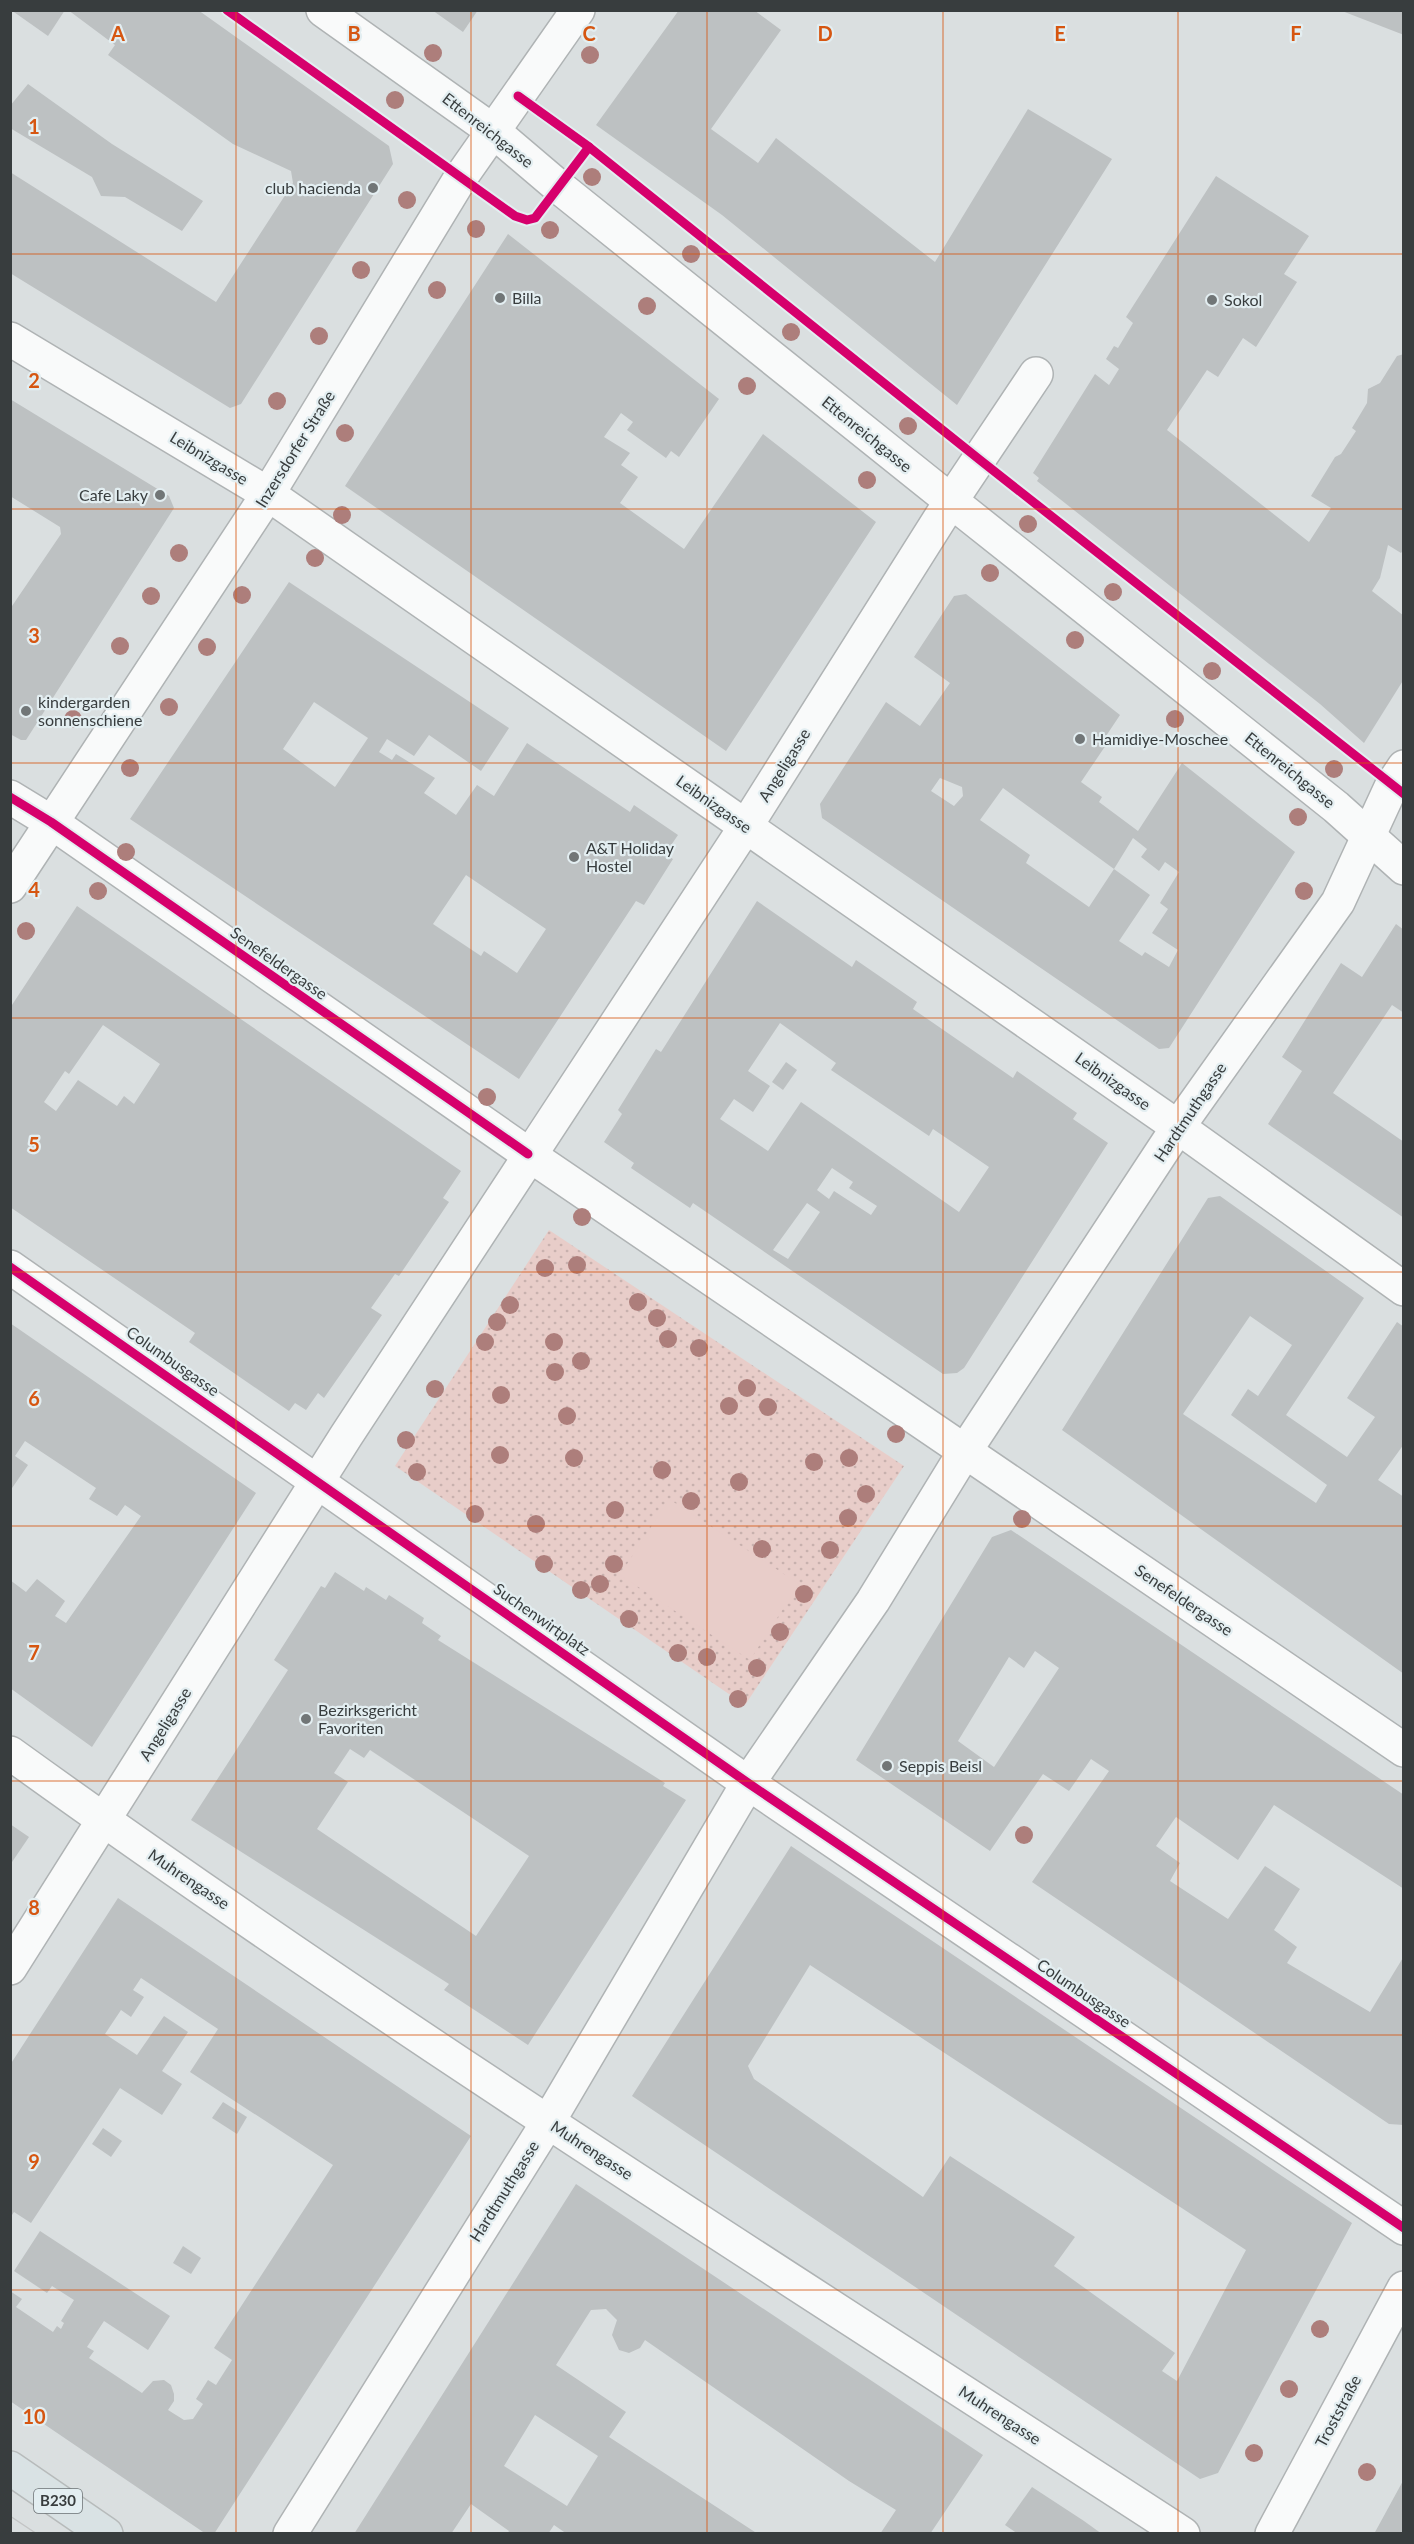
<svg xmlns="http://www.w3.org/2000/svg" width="1414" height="2544" font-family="Lato,sans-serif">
<defs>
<pattern id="grass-dots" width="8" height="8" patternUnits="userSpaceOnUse" patternTransform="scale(1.5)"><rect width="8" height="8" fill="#e8cdc9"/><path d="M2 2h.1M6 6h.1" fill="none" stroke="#c8b1ae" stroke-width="1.8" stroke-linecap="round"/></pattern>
</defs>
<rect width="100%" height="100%" fill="#dadfe0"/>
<polygon fill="url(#grass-dots)" points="549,1230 904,1466 745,1705 395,1466"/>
<polygon fill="#e8cdc9" points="669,1499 799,1584 750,1660 620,1575"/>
<g fill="#bdc1c2" fill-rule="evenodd">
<polygon points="11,10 65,10 48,36"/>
<polygon points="68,10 198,10 389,146 393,164 241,404 230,408 10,273 10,172 216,302 293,183 291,171 233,144 108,55 115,45"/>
<polygon points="432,10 478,10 463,32"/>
<polygon points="679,10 754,10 781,30 711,129 758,163 776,138 935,262 1028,109 1112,159 957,405 722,215 596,125"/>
<polygon points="1404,10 1404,35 1342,11 1342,10"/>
<polygon points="28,84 112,144 203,201 182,231 125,197 101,196 92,177 10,128 10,106"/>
<polygon points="1216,176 1309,236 1284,274 1297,282 1256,347 1243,338 1218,377 1207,370 1167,430 1309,542 1331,508 1311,496 1335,457 1341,454 1356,431 1352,428 1367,403 1368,389 1380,383 1397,356 1404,354 1404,549 1401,553 1388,545 1380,578 1372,591 1404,616 1404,679 1364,743 1320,704 1037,481 1039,478 1033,473 1095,374 1109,385 1119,369 1106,359 1114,346 1118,348 1133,323 1126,317"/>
<polygon points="508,234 719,399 679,457 671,451 666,458 627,430 633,422 621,413 604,437 630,453 621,465 638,477 620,503 684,549 763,434 876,522 726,751 345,486"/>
<polygon points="10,399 169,496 174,508 26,740 21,740 10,734 10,609 61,534 60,527 10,496"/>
<path d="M 289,582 L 509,728 L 481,771 L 429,735 L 414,756 L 387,739 L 379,752 L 392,760 L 396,754 L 435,778 L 424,793 L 456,815 L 477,785 L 494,796 L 527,743 L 630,812 L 634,805 L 678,835 L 665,854 L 673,859 L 644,905 L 636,901 L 519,1079 L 130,819 ZM 314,702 L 368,738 L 335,787 L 283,749 ZM 466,875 L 546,929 L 517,973 L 484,951 L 481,956 L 433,924 Z"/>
<path d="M 966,594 L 1120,715 L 1102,742 L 1106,745 L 1081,782 L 1102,797 L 1099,802 L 1138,831 L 1182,763 L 1295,852 L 1169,1048 L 1159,1049 L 822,818 L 820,804 L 886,702 L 920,726 L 950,683 L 914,657 L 954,596 ZM 940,778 L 962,787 L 963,796 L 954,806 L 931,791 ZM 1003,788 L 1114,869 L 1133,838 L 1147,849 L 1141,857 L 1159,871 L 1165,862 L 1179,872 L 1160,903 L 1168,909 L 1152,933 L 1178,950 L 1169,967 L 1145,952 L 1142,956 L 1119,941 L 1150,895 L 1114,869 L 1089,907 L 1026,863 L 1030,855 L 980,820 Z"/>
<path d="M 757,901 L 852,967 L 856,960 L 917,1002 L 913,1009 L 1013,1078 L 1017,1071 L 1077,1113 L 1073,1119 L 1108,1143 L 964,1368 L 957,1373 L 943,1374 L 693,1203 L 690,1208 L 631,1168 L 634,1163 L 604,1142 L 622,1114 L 618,1110 L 656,1049 L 661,1052 ZM 780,1023 L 836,1063 L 831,1070 L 929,1136 L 933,1129 L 989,1167 L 959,1212 L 801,1102 L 768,1151 L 720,1119 L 734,1099 L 753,1112 L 770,1086 L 748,1071 ZM 832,1168 L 853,1182 L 849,1188 L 877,1206 L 871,1215 L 834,1191 L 829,1199 L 817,1190 ZM 807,1203 L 820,1212 L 788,1259 L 773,1250 Z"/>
<path d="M 77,906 L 461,1171 L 443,1198 L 449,1202 L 399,1276 L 395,1274 L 371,1308 L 382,1315 L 324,1398 L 318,1393 L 306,1410 L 295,1403 L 289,1411 L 189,1342 L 195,1333 L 10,1207 L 10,1008 ZM 103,1025 L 160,1064 L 134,1104 L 124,1096 L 117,1106 L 78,1080 L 56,1111 L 44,1102 L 65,1071 L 69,1074 Z"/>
<polygon points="1396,924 1404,930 1404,1013 1392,1005 1333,1093 1404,1142 1404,1218 1268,1124 1302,1071 1282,1057 1341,963 1362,977"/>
<polygon points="786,1062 797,1070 783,1090 772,1082"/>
<path d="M 1220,1196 L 1364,1298 L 1286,1415 L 1347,1457 L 1375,1417 L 1347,1398 L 1397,1322 L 1404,1327 L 1404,1444 L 1378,1480 L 1404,1497 L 1404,1674 L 1062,1430 L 1208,1198 ZM 1250,1316 L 1292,1345 L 1258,1396 L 1248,1389 L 1231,1415 L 1327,1485 L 1316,1503 L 1183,1414 Z"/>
<polygon points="10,1323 256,1493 92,1747 10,1688 10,1580 26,1592 37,1579 65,1601 55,1616 66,1623 141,1516 125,1505 117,1516 89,1499 96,1488 25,1441 15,1456 28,1465 10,1491"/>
<path d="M 1011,1530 L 1404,1795 L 1404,1889 L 1274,1805 L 1238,1860 L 1176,1817 L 1156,1846 L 1180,1863 L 1170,1881 L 1228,1919 L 1265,1866 L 1300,1889 L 1274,1930 L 1297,1947 L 1287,1963 L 1370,2012 L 1404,1956 L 1404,2125 L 1389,2124 L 1032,1882 L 1109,1771 L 1091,1759 L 1069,1791 L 1043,1774 L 990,1851 L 856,1760 L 992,1537 ZM 1035,1651 L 1059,1668 L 994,1767 L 958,1741 L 1009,1657 L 1024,1668 Z"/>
<path d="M 335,1572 L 364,1591 L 366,1587 L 386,1600 L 389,1595 L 424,1618 L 422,1623 L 441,1636 L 438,1640 L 665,1783 L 663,1786 L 686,1800 L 528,2045 L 444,1990 L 449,1984 L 191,1820 L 288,1670 L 274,1660 L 321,1586 L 325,1588 ZM 350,1749 L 364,1758 L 370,1750 L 529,1856 L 476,1936 L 317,1829 L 348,1782 L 334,1773 Z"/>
<polygon points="10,1824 29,1837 10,1865"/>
<path d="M 791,1846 L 1352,2223 L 1218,2473 L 1200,2479 L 632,2096 ZM 810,1965 L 1246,2250 L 1177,2381 L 1162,2371 L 1175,2353 L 1054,2266 L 1075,2237 L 950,2156 L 923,2197 L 754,2079 L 748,2066 Z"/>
<polygon points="118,1898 471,2136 214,2534 206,2534 10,2401 10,2291 22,2299 16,2307 53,2332 57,2326 61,2329 64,2323 61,2321 74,2300 52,2286 47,2293 14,2271 40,2231 170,2316 148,2350 104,2321 87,2347 94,2351 89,2358 142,2393 153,2381 164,2380 171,2385 174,2394 174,2401 168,2410 184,2420 193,2419 203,2404 196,2399 208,2380 216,2385 232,2360 214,2348 333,2165 190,2072 218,2029 141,1978 133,1990 144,1997 131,2017 121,2010 105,2034 137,2055 164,2016 188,2032 162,2071 182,2084 162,2115 120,2088 31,2223 14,2212 10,2218 10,2065"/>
<polygon points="223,2102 247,2117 237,2134 212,2118"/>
<polygon points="103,2128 122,2141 111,2157 92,2144"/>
<path d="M 576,2184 L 983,2455 L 930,2534 L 880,2534 L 896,2510 L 849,2481 L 645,2340 L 640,2348 L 629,2353 L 619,2350 L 612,2335 L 617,2320 L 606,2309 L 591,2310 L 556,2365 L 626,2412 L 609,2437 L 758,2534 L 567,2534 L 554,2525 L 548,2534 L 507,2534 L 509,2531 L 471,2504 L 451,2534 L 354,2534 ZM 535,2415 L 598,2456 L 567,2506 L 504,2466 Z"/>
<polygon points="183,2246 201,2258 191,2274 173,2263"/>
<polygon points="1404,2479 1404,2534 1374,2534"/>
<polygon points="1032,2487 1084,2521 1102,2534 1018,2534 1005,2525"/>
</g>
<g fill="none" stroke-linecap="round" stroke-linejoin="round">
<g stroke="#afb3b4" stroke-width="36">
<g id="minor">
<polyline points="323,10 493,131 559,187 951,501 1336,807 1404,868"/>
<polyline points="10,339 268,494 1178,1127 1404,1289"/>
<polyline points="10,797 51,822 528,1154 1404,1750"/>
<polyline points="10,886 268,494 461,177 578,10"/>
<polyline points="10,1267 748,1783 1404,2228"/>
<path d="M 10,1753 C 391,2028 789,2278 1183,2534"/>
<polyline points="10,1968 346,1436 746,826 951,501 1036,374"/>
<polyline points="290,2534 548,2122 748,1783 873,1601 965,1451 1178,1127 1338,902 1392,785 1404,767"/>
<polyline points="1272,2534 1404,2288"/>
</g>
</g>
<g stroke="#b7bbbb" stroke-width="36">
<polyline id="major" points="10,2468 106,2534"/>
</g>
<use href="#minor" stroke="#f9fafa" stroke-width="33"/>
<use href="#major" stroke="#d9e2e4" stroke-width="33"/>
<polyline stroke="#c3c5c5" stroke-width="1.5" points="10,2516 37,2534"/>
<g stroke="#e3eef1" stroke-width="13">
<g id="cycleway">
<polyline points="227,10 515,216 527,220 535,218 589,147 980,460 1404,794"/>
<polyline points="518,96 589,147"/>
<polyline points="10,797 51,822 528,1154"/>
<polyline points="10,1267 748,1783 1404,2228"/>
</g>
</g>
<use href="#cycleway" stroke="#d6006c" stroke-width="9"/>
</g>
<g fill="#ad7e7b">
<circle cx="433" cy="53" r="9"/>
<circle cx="590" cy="55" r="9"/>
<circle cx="395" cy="100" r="9"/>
<circle cx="592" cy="177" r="9"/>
<circle cx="407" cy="200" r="9"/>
<circle cx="476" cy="229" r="9"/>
<circle cx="550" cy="230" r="9"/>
<circle cx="691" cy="254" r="9"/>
<circle cx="361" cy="270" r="9"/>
<circle cx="437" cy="290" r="9"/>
<circle cx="647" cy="306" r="9"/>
<circle cx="791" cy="332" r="9"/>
<circle cx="319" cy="336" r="9"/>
<circle cx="747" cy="386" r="9"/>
<circle cx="277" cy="401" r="9"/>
<circle cx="908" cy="426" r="9"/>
<circle cx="345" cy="433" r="9"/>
<circle cx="867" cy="480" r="9"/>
<circle cx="342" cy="515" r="9"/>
<circle cx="1028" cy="524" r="9"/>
<circle cx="179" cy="553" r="9"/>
<circle cx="315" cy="558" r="9"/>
<circle cx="990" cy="573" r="9"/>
<circle cx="1113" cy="592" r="9"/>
<circle cx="242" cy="595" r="9"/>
<circle cx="151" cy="596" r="9"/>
<circle cx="1075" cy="640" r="9"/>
<circle cx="120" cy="646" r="9"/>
<circle cx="207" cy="647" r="9"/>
<circle cx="1212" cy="671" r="9"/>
<circle cx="169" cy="707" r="9"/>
<circle cx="73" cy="719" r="9"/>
<circle cx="1175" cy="719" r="9"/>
<circle cx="130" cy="768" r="9"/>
<circle cx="1334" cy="769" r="9"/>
<circle cx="1298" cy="817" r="9"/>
<circle cx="126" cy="852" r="9"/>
<circle cx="98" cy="891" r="9"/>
<circle cx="1304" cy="891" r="9"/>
<circle cx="26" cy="931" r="9"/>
<circle cx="487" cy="1097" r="9"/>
<circle cx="582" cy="1217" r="9"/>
<circle cx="577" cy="1265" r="9"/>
<circle cx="545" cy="1268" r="9"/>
<circle cx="638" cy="1302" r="9"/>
<circle cx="510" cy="1305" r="9"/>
<circle cx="657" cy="1318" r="9"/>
<circle cx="497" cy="1322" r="9"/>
<circle cx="668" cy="1339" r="9"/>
<circle cx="485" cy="1342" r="9"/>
<circle cx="554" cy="1342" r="9"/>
<circle cx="699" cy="1348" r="9"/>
<circle cx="581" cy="1361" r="9"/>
<circle cx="555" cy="1372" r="9"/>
<circle cx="747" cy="1388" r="9"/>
<circle cx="435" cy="1389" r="9"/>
<circle cx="501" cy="1395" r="9"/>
<circle cx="729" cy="1406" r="9"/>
<circle cx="768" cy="1407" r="9"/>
<circle cx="567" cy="1416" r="9"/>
<circle cx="896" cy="1434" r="9"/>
<circle cx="406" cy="1440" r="9"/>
<circle cx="500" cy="1455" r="9"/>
<circle cx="574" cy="1458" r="9"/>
<circle cx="849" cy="1458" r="9"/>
<circle cx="814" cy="1462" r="9"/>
<circle cx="662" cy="1470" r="9"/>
<circle cx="417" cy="1472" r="9"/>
<circle cx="739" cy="1482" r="9"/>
<circle cx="866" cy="1494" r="9"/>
<circle cx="691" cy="1501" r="9"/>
<circle cx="615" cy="1510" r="9"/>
<circle cx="475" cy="1514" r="9"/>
<circle cx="848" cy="1518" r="9"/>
<circle cx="1022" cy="1519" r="9"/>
<circle cx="536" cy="1524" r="9"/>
<circle cx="762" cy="1549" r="9"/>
<circle cx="830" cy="1550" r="9"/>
<circle cx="544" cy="1564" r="9"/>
<circle cx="614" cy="1564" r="9"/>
<circle cx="600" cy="1584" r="9"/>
<circle cx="581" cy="1590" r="9"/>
<circle cx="804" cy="1594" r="9"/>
<circle cx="629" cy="1619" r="9"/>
<circle cx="780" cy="1632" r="9"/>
<circle cx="678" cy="1653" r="9"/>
<circle cx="707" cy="1657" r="9"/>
<circle cx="757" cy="1668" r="9"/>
<circle cx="738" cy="1699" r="9"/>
<circle cx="1024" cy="1835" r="9"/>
<circle cx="1320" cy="2329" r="9"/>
<circle cx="1289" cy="2389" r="9"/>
<circle cx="1254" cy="2453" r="9"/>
<circle cx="1367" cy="2472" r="9"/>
</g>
<path fill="none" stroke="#d65611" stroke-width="1.5" stroke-opacity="0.55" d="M 236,10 L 236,2534M 471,10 L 471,2534M 707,10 L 707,2534M 943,10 L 943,2534M 1178,10 L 1178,2534M 10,254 L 1404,254M 10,509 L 1404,509M 10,763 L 1404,763M 10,1018 L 1404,1018M 10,1272 L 1404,1272M 10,1526 L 1404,1526M 10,1781 L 1404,1781M 10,2035 L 1404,2035M 10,2290 L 1404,2290"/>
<g fill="#717677" stroke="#e3eef1" stroke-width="2">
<circle cx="373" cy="188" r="6"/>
<circle cx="500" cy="298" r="6"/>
<circle cx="1212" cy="300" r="6"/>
<circle cx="160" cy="495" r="6"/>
<circle cx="26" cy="711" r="6"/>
<circle cx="1080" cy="739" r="6"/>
<circle cx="574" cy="857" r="6"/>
<circle cx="306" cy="1719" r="6"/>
<circle cx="887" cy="1766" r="6"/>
</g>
<g text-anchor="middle" stroke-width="4.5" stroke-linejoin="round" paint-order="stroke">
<rect fill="#e3eef1" stroke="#6b7274" stroke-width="1.5" x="34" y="2489" width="48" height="24" rx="4.5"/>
<g font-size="15" font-weight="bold" fill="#383d3e">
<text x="58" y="2506">B230</text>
</g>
<g font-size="16" fill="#383d3e" stroke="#e3eef1">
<text transform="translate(488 130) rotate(38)" y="6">Ettenreichgasse</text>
<text transform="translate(867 434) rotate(39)" y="6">Ettenreichgasse</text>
<text transform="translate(295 449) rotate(-58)" y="6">Inzersdorfer Straße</text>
<text transform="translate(209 458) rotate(31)" y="6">Leibnizgasse</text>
<text transform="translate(784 765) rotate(-58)" y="6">Angeligasse</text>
<text transform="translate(1290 770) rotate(39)" y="6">Ettenreichgasse</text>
<text transform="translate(714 804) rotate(35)" y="6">Leibnizgasse</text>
<text transform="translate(279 963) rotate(35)" y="6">Senefeldergasse</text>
<text transform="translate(1113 1081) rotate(35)" y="6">Leibnizgasse</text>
<text transform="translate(1190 1112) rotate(-56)" y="6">Hardtmuthgasse</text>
<text transform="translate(173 1361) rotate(35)" y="6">Columbusgasse</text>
<text transform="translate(1184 1600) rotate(34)" y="6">Senefeldergasse</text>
<text transform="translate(542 1619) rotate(35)" y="6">Suchenwirtplatz</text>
<text transform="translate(165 1724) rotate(-58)" y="6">Angeligasse</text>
<text transform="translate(189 1879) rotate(34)" y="6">Muhrengasse</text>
<text transform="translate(1084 1993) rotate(34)" y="6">Columbusgasse</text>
<text transform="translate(592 2150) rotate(33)" y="6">Muhrengasse</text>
<text transform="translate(504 2191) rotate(-58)" y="6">Hardtmuthgasse</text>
<text transform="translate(1338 2411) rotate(-62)" y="6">Troststraße</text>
<text transform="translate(1000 2415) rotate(33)" y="6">Muhrengasse</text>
</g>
<g font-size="16" fill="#383d3e" stroke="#e3eef1" text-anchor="start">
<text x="361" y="194" text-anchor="end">club hacienda</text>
<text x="512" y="304">Billa</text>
<text x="1224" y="306">Sokol</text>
<text x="148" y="501" text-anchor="end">Cafe Laky</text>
<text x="38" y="708">kindergarden<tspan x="38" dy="18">sonnenschiene</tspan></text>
<text x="1092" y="745">Hamidiye-Moschee</text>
<text x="586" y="854">A&amp;T Holiday<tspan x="586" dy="18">Hostel</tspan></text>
<text x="318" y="1716">Bezirksgericht<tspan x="318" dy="18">Favoriten</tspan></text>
<text x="899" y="1772">Seppis Beisl</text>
</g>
</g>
<g font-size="20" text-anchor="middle" font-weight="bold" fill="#d65611" stroke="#e3eef1" stroke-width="4.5" stroke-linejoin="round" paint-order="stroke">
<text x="118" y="41">A</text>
<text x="354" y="41">B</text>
<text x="589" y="41">C</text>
<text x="825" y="41">D</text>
<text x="1060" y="41">E</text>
<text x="1296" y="41">F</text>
<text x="34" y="134">1</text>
<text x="34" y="388">2</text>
<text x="34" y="643">3</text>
<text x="34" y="897">4</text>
<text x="34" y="1152">5</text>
<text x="34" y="1406">6</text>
<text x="34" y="1660">7</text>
<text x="34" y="1915">8</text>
<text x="34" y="2169">9</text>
<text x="34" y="2424">10</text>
</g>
<rect width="1414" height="2544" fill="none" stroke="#383d3e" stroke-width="24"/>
</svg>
